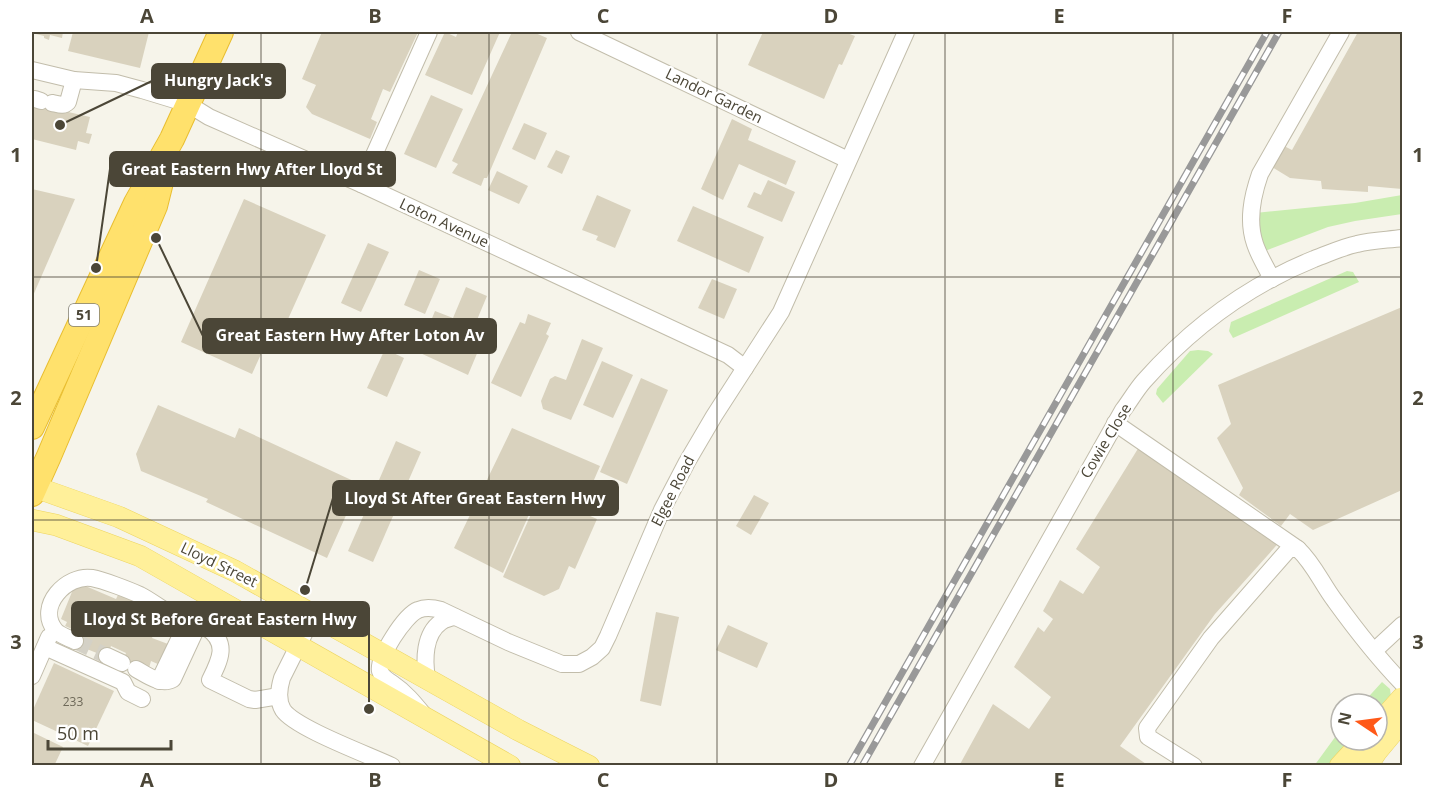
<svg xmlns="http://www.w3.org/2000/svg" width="1434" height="797" font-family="'Open Sans',sans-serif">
<rect width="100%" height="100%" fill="#f6f4ea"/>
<g fill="#c9edb0">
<polygon points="1402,195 1402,214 1355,221 1328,227 1265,251 1255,213 1355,203"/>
<polygon points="1347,271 1353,272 1359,282 1233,338 1229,331 1231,322"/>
<polygon points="1198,350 1208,351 1213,354 1163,403 1156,394 1157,389 1190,351"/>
<polygon points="1382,682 1390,689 1391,697 1377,716 1377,704 1362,704"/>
<polygon points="1341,729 1341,740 1354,740 1329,765 1314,766"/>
</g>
<g fill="#d9d2be">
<polygon points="32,32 63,32 62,38 50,35 49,40 44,38 44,36 32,33"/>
<polygon points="73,32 149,32 140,68 68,51"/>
<polygon points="322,32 418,32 390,92 383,89 371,119 377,122 370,139 312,114 306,107 316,85 302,79"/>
<polygon points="445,32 456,37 458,32 500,32 472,95 425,75"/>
<polygon points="512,32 533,32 547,38 487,178 484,178 481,186 452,173 458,164 452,161"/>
<polygon points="763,32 844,32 855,36 842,65 839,64 824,99 748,65"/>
<polygon points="1358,32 1402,32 1402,189 1368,186 1368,192 1322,189 1321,181 1290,178 1272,167 1284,146 1292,150"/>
<polygon points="32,95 51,108 90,117 86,133 92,134 89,144 78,141 76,150 32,139"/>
<polygon points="431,95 463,109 436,168 404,154"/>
<polygon points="732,119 752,129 748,140 796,161 786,185 739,164 723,200 701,189"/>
<polygon points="524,123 547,133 535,160 512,149"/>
<polygon points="556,150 570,156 562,174 547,167"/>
<polygon points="497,171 528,186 519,204 488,190"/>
<polygon points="768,180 795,192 782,222 747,207 754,192 761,195"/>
<polygon points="32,189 75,199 32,298"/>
<polygon points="597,195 631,210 615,248 596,240 598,236 582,230"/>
<polygon points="244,199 326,235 284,328 262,319 259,327 264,329 261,338 267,341 252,374 181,342"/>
<polygon points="693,206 764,237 749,273 677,241"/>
<polygon points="368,243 389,252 361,312 341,303"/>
<polygon points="419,270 440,279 425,314 404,305"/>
<polygon points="712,279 737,289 724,319 698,308"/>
<polygon points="466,287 487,296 474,327 486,332 468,375 418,352 435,311 453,318"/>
<polygon points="1402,307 1402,490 1313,530 1290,514 1281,526 1239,495 1243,488 1217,438 1231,424 1218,385"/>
<polygon points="528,314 551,323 546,334 549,336 521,397 491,383 520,322 525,324"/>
<polygon points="582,339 603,348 571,420 543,409 541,401 550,379 555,376 566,380"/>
<polygon points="385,349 404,358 387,397 367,388"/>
<polygon points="602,361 633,375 613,418 583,405"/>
<polygon points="641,378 668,390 627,484 600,472"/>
<polygon points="158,405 235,438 239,428 360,484 327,558 206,502 208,499 141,471 136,454"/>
<polygon points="512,428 600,466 581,510 539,492 503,573 454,548"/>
<polygon points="396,441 421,452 373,562 348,551"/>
<polygon points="1139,447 1284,537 1215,614 1120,746 1149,766 959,766 993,704 1029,729 1051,697 1014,667 1038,627 1044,632 1053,619 1043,611 1060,580 1083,594 1100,567 1076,549"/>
<polygon points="540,494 597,519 575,569 569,566 559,589 544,596 503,577"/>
<polygon points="754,495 769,503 751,535 736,526"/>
<polygon points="76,582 116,599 118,595 122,597 124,592 138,598 132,614 148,621 147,625 156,629 152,638 168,644 160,665 151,661 149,668 135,671 121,666 126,653 111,646 107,657 74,644 79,632 65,626 67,622 61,619"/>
<polygon points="656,612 679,617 661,706 640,701"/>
<polygon points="728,625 768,643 757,668 716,650"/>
<polygon points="54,663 114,691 88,746 32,720 32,712"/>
<polygon points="32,732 63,747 54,766 32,766"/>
</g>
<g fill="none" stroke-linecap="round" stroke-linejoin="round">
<polyline stroke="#d4d1c6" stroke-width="16" stroke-dasharray="16 8" stroke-linecap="butt" points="75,641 107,656"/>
<g stroke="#c2bdab" stroke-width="18">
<g id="minor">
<polyline points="579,32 848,160"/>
<polyline points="32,70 74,80 116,83 142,90 188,104 209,117 361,184 728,355 745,368"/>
<polyline points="35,99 41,101"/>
<path d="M 52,103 C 58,104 63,107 68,102 L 74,80"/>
<polyline points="361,184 429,32"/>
<path d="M 1272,279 C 1266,267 1259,256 1255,244 C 1247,221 1252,197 1260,174 L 1341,32"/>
<polyline points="1115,423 1298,549"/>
<path d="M 314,614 L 282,678 C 279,688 277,700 283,710 C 295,728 369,755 392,766"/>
<path d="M 75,641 C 69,638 59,635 55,630 C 36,606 67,574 92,578 C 103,580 129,590 140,595 C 148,599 156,605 164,610 C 177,617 193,622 207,628 C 229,643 220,660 210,680 L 249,699 L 255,700 L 279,696"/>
<polyline points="45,647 123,682 128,692 142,699"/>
<polyline points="1374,651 1402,625"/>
<polyline points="107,656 122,663"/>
<path d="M 136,669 C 147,675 161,686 173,679 L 198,625"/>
<polyline points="32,676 49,637"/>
<path d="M 427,678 C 424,660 424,634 441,622 C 445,619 450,618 455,617"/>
<polyline points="159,681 185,627"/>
<path d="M 423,714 C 414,703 405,692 393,684 C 388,680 382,678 380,671 C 377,658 405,615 418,610 C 425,607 434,608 441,610 L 508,642 L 562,664 L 579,664 L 592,657 L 602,648 L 608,636 L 662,510 L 687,462 L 714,416 L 781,312 L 906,32"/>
<path d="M 922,766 L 1123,410 C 1130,401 1136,390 1144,381 C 1192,327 1247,286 1314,259 C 1328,254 1342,247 1357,244 C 1372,240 1388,240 1402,238"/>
<path d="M 1194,766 L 1148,737 L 1147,728 L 1211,638 L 1289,549 L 1298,549 C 1314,564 1322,584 1335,601 C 1356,630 1378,658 1402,683"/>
</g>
</g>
<g stroke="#edd561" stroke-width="22">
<g id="major">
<polyline points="32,486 119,517 235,571 518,730 589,766"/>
<polyline points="32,520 56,525 140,556 510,766"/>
<polyline points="1377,726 1402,698"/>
<polyline points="1340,766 1364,740"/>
<polyline points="1367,766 1377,751 1402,721"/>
</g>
</g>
<g stroke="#e9be30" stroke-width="26">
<g id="highway">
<polyline points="32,427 136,203 172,139 221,32"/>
<polyline points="32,494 49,456 155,206 164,170"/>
</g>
</g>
<use href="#minor" stroke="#fff" stroke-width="16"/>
<use href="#major" stroke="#fff09a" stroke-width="21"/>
<use href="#highway" stroke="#ffe16c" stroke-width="24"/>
<g stroke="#999" stroke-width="7">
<g id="rail">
<polyline points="849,766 1267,32"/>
<polyline points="862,766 1279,32"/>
</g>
</g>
<use href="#rail" stroke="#fff" stroke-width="4.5" stroke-dasharray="14" stroke-linecap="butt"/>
</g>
<path fill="none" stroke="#4b4637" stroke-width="1.5" stroke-opacity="0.55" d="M 261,32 L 261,766M 489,32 L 489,766M 717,32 L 717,766M 945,32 L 945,766M 1173,32 L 1173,766M 32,277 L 1402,277M 32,520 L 1402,520"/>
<g text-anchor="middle" stroke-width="5" stroke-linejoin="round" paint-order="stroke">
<g font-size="12" fill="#6e6959">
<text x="73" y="706">233</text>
</g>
<rect fill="#fff" stroke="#817e73" stroke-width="1.5" x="69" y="304" width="30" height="22" rx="4.5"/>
<g font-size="14" font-weight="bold" fill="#4b4637">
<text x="84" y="320">51</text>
</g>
<g font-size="15" fill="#4b4637" stroke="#fff">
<text transform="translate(714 96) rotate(26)" y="5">Landor Garden</text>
<text transform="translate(444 223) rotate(25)" y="5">Loton Avenue</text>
<text transform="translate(1106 441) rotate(-59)" y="5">Cowie Close</text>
<text transform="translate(673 491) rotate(-63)" y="5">Elgee Road</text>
<text transform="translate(219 565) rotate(26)" y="5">Lloyd Street</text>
</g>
</g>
<path fill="none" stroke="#4b4637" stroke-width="2" d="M60 125L152 81M96 268L110 169M156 238L203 336M305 590L333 498M369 709L369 619"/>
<g fill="#4b4637" stroke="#fff" stroke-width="2">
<circle cx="60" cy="125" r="6"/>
<circle cx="96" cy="268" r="6"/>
<circle cx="156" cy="238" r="6"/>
<circle cx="305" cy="590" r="6"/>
<circle cx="369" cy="709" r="6"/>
</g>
<g fill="#4b4637" stroke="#4b4637" stroke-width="2">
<rect x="152" y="64" width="133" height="34" rx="6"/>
<rect x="110" y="152" width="285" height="34" rx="6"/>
<rect x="203" y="319" width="293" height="34" rx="6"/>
<rect x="333" y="481" width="285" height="34" rx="6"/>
<rect x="72" y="602" width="297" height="34" rx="6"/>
</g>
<g font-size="16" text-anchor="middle" font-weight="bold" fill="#fff">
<text x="218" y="86">Hungry Jack's</text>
<text x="252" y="175">Great Eastern Hwy After Lloyd St</text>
<text x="350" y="341">Great Eastern Hwy After Loton Av</text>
<text x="475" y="504">Lloyd St After Great Eastern Hwy</text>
<text x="220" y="625">Lloyd St Before Great Eastern Hwy</text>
</g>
<rect width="1434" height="797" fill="none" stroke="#ffffff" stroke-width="66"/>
<g transform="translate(1359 722) rotate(283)"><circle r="28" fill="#ffffff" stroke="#b7b5af" stroke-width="1.5"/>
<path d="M0-4.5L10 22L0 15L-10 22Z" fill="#ff5918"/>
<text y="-9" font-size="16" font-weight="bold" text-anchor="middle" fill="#4b4637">N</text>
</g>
<path d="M48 740v9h123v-9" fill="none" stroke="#4b4637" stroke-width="3"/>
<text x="57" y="740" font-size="18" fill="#4b4637" stroke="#ffffff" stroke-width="4.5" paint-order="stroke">50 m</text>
<rect x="33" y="33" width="1368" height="731" fill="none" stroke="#4b4637" stroke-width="2"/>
<g font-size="20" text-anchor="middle" font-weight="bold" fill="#4b4637">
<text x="147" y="23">A</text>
<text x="375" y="23">B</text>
<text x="603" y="23">C</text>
<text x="831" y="23">D</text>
<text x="1059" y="23">E</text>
<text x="1287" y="23">F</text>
<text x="16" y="162">1</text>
<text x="1418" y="162">1</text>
<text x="16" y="405">2</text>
<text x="1418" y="405">2</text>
<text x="16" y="649">3</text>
<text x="1418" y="649">3</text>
<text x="147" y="787">A</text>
<text x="375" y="787">B</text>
<text x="603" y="787">C</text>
<text x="831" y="787">D</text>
<text x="1059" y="787">E</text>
<text x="1287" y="787">F</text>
</g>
</svg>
